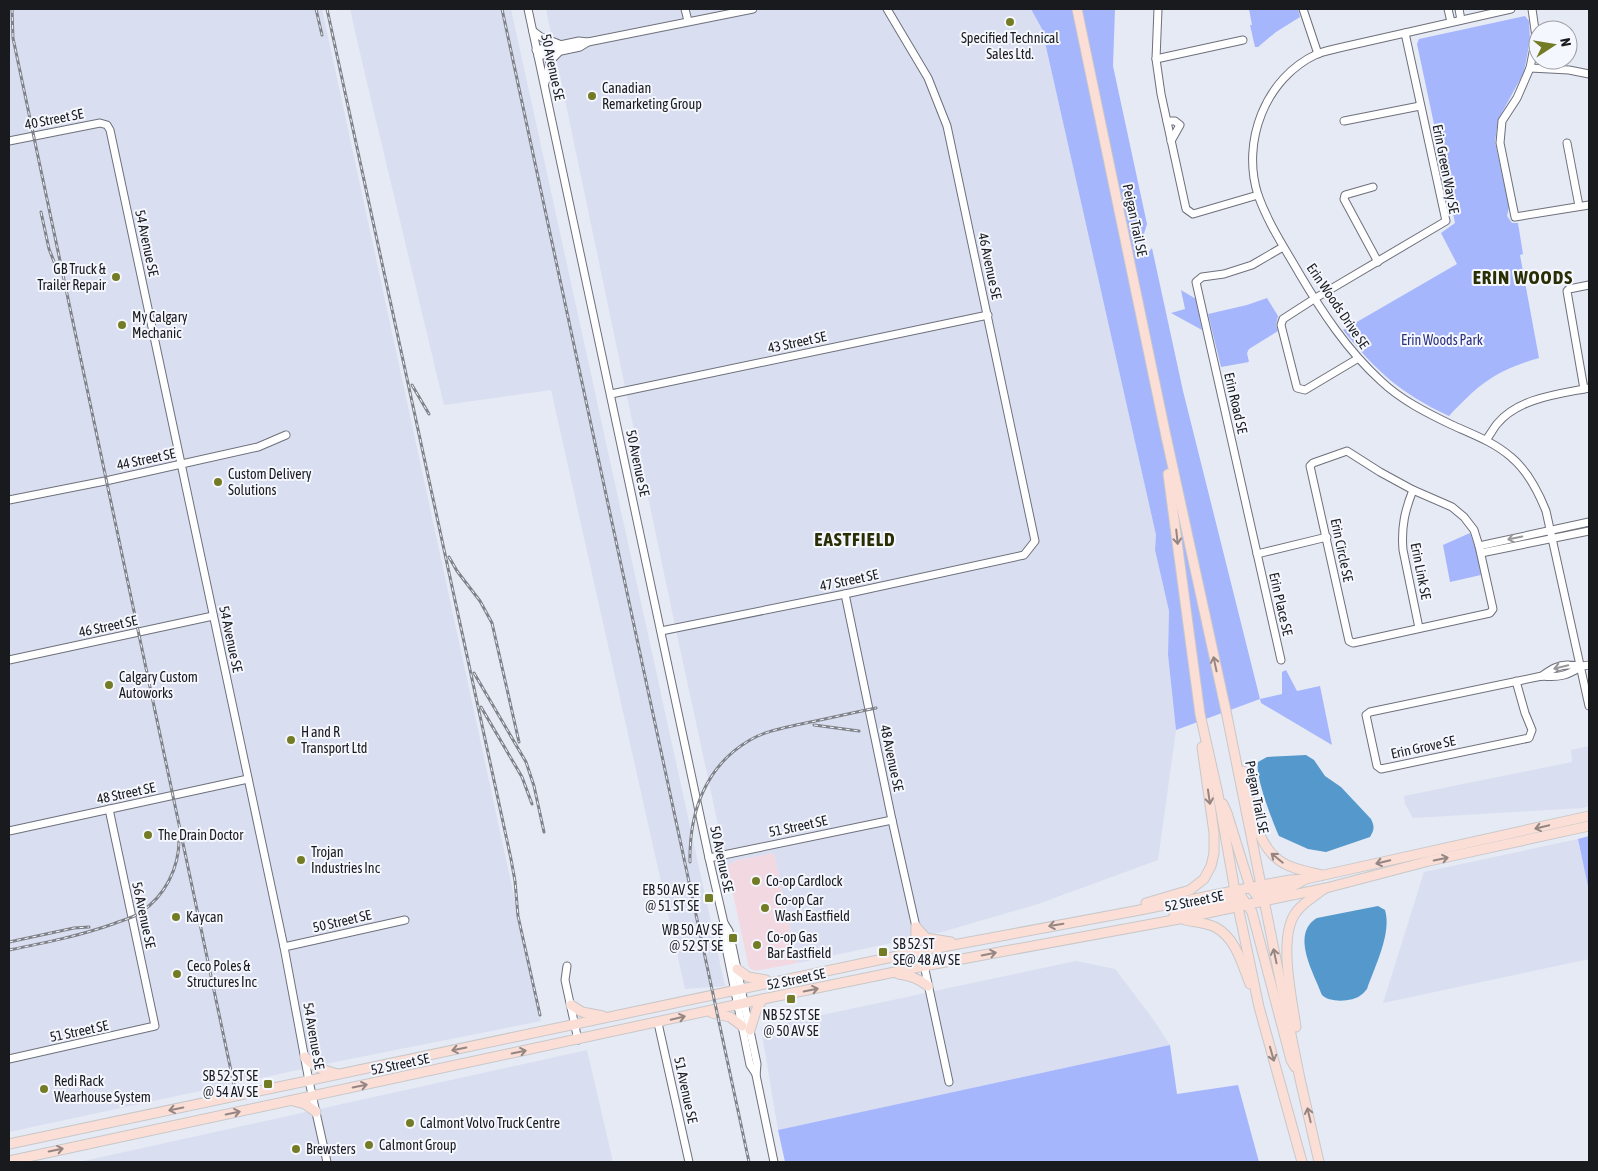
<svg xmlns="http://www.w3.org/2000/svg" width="1598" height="1171" font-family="'Asap Condensed',sans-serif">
<rect width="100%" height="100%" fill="#e6eaf5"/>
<polygon fill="#f2d8e1" points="774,853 798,963 755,971 749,968 727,866 737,860"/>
<g fill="#d9def1">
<polygon points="9,9 322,9 541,1021 335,1062 9,1132"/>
<polygon points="350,9 511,9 725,986 685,989 551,390 444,405 364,70"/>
<polygon points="546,9 1031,9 1042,29 1156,535 1155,550 1169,611 1168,655 1176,730 1158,860 1038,904 942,932 798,963 774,853 737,860 727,866 673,616"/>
<polygon points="1589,746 1589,806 1583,808 1413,818 1405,804 1404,796 1572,762 1571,750"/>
<polygon points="1578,839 1589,891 1589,959 1383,1003 1424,872"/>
<polygon points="1076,961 1115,969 1153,1019 1170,1045 778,1130 761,1028"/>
<polygon points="587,1050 613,1162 79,1162"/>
</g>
<g fill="#a6b6fc">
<polygon points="1031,9 1115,9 1113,66 1147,224 1143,237 1147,254 1152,248 1183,391 1260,699 1282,694 1282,672 1286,670 1297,691 1320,686 1332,745 1261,703 1260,699 1176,730 1168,655 1169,611 1155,550 1156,535 1042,29"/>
<polygon points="1249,9 1298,9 1300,17 1276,32 1258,47 1255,47 1250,25 1252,25"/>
<path d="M 1525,16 L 1529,21 L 1530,40 L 1524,72 L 1498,120 L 1495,142 L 1509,207 L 1507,216 L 1512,223 L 1518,223 L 1523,254 L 1520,255 L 1539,358 C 1496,370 1479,384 1449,416 C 1400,393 1377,372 1343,330 L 1457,264 L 1441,233 L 1455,223 L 1417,44 L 1419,39 Z"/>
<polygon points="1181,290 1196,299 1202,330 1171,313 1185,309"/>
<polygon points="1267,298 1278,316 1276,325 1278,331 1249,349 1247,353 1249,362 1221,367 1208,314 1247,305"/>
<polygon points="1470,533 1476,550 1481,575 1450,582 1443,545"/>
<polygon points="1589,836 1589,891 1578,839"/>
<polygon points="1170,1045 1177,1094 1238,1085 1259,1162 785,1162 778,1130"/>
</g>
<g fill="#5498cc">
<path d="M 1306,755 L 1314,760 L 1325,776 L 1341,787 L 1371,819 C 1375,827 1374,830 1370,837 L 1326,852 L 1308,849 L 1279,836 C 1272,820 1255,777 1258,762 L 1267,757 Z"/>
<path d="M 1378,906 L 1385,910 C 1392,933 1375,966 1367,989 C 1365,991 1364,993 1361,995 C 1353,1002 1329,1003 1322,995 C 1314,973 1290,934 1317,918 Z"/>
</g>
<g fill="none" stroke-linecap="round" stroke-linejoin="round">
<g stroke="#6e707b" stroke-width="9">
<g id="minor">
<polyline points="528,9 709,858 724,923 729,931 757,1064 756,1075 774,1162"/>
<polyline points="685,9 688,21"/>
<polyline points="1158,9 1156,59 1161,94 1186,209 1193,214 1258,195"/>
<polyline points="1303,9 1318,54"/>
<polyline points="1448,9 1451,22"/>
<polyline points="1459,9 1461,20"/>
<path d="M 1511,9 L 1343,47 C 1334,49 1325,51 1317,54 C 1265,78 1241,142 1258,195 C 1268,223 1284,247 1299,273 C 1322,312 1347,350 1381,381 C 1401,400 1427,413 1452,425 C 1472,434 1494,442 1511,457 C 1528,471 1538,491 1546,511 L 1589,706"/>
<polyline points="1532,9 1536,37 1530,68 1517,98 1502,121 1500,143 1515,217 1589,205"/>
<polyline points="533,31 541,37 559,44"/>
<polyline points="536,50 579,41 588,42 753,9"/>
<polyline points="538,56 580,47 588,42"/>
<polyline points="1156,59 1243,40"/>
<polyline points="1530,68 1569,70 1589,74"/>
<polyline points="545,83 550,61 558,53"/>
<polyline points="1167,121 1175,121 1180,125 1171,141"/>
<polyline points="1344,121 1420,106"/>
<polyline points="9,141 100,123 107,125 110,130 284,947 309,1081 327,1162"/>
<polyline points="1567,143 1579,206"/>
<polyline points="1373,187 1345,195 1344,199 1378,262"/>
<polyline points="1357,359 1305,390 1297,388 1281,325 1283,319 1314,299 1446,221 1405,33"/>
<polyline points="1584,389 1567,291 1569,289 1589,285"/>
<polyline points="611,394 988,315"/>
<path d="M 1486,440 C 1490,435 1493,429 1497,424 C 1518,398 1559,394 1589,388"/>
<polygon points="1347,451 1380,472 1413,490 1452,507 1464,517 1474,530 1479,546 1493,609 1490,613 1353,643 1349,641 1310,466 1313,463"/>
<path d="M 1413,490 C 1405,510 1401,527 1403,550 L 1419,628"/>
<polyline points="9,500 110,480 258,447 286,435"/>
<polyline points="1479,546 1589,522"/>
<polyline points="1481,553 1589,531"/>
<polyline points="1257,554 1327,537"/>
<polyline points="845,594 892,820 916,927"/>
<polyline points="661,631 845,594 1024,555 1035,541 947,126 928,78 887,9"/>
<polyline points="9,660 213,616"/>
<polyline points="1281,660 1196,282 1202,277 1224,274 1252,265 1283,247"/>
<path d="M 1542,676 C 1550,670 1559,664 1569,665 C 1576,665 1581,667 1589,665"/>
<path d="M 1516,681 L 1525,713 L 1532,730 L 1529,738 L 1381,769 L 1377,766 L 1366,715 L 1370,712 L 1542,676 C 1560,678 1567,675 1581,667"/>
<polyline points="9,831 248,779"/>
<polyline points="709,858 892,820"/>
<polyline points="724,923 723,933 750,1065 756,1074"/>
<polyline points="284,947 405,920"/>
<polyline points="921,951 949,1082"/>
<polyline points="567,966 565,980 578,1040"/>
<polyline points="658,1023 689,1162"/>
<polyline points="9,1059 155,1026 109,809"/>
</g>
</g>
<g stroke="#c8c8c9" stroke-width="11">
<g id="major">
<polyline points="1077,9 1166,436 1226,711 1300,1079 1319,1162"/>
<polyline points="1168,474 1200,714 1218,794 1236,897 1259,1007 1302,1162"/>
<path d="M 1243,771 C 1251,801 1254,848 1285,864 C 1296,870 1310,872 1322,875"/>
<polyline points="1223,804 1227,813 1250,887 1257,896 1264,901"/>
<polyline points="1235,891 1241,896 1252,912 1291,1060 1295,1067"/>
<polyline points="1257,896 1293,886 1304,880"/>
<polyline points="1146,903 1190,890 1204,879 1211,866 1214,853 1214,833 1202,747"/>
<polyline points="1174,915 1241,896"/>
<path d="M 1185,920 C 1194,922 1207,923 1215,927 C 1236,938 1242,964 1250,984"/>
<polyline points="916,927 926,938 951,942"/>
<polyline points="910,953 916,942 916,927"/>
<polyline points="737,969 748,977 766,980"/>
<path d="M 898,974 C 910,975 919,979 928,986"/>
<polyline points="571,1005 582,1012 603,1016"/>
<polyline points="712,1013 730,1017 742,1026"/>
<path d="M 1296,1027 C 1292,998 1277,935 1297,911 C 1304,902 1315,896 1324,889"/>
<polyline points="750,1030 757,1008 763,999"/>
<path d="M 305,1057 C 314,1068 324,1070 338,1074"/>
<polyline points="293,1101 305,1104 316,1112"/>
<polyline points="9,1144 921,951 1140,910 1268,884 1290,880 1306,879 1589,816"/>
<polyline points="9,1161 763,999 924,966 1179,919 1264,901 1326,888 1429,861 1589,826"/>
</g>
</g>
<use href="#minor" stroke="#fff" stroke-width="7"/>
<use href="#major" stroke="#fbdfd6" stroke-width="9"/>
<g stroke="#80828a" stroke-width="3">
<g id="rail">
<polyline points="12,9 13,38 234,1085"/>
<polyline points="316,9 322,35"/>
<polyline points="327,9 511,859 515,881 518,916 540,1015"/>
<polyline points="502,9 749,1162"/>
<polyline points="41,212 49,249 59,274"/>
<polyline points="412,385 429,414"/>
<polyline points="449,557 457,571 480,601 492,623 519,742"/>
<polyline points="474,673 526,762 534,786 544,832"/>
<polyline points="481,707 522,777 532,804"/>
<polyline points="814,725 859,731"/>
<path d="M 690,862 C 689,813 705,766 750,740 C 765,731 784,728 801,724 C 826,719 851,713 876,708"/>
<polyline points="9,942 74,928 89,927"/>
<path d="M 9,950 C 44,943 79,936 113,924 C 123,920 133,918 141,912 C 165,896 179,868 179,840"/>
</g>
</g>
<use href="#rail" stroke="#f5f7fe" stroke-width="1" stroke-dasharray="4" stroke-linecap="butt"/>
</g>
<defs><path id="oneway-shaft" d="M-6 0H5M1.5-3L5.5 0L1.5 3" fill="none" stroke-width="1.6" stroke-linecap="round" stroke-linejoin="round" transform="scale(1.25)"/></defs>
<g stroke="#958683">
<use href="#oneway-shaft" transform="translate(1177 537) rotate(84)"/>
<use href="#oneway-shaft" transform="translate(1215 664) rotate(-102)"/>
<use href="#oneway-shaft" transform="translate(1209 797) rotate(82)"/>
<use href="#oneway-shaft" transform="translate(1542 827) rotate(167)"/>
<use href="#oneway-shaft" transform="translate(1277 858) rotate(-141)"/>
<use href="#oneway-shaft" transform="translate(1441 859) rotate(-12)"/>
<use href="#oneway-shaft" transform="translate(1383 862) rotate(167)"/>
<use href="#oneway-shaft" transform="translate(1056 925) rotate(170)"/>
<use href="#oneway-shaft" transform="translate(989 954) rotate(-11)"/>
<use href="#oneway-shaft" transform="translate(1275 956) rotate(-102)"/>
<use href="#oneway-shaft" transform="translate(811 990) rotate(-12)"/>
<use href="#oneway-shaft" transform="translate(678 1018) rotate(-13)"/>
<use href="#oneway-shaft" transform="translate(459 1049) rotate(168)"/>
<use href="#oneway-shaft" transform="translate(519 1052) rotate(-12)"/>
<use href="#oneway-shaft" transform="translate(1272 1054) rotate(74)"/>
<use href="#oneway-shaft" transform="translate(360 1086) rotate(-12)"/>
<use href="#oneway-shaft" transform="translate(176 1109) rotate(168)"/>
<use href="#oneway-shaft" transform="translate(233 1113) rotate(-12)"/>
<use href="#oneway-shaft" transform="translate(1309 1115) rotate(-103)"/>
<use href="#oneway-shaft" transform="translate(56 1150) rotate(-12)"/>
</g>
<g stroke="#98989a">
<use href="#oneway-shaft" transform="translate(1515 538) rotate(168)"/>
<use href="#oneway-shaft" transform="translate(1561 667) rotate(167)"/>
</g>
<g fill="#747b25" stroke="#f5f7fe" stroke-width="2">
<circle cx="1010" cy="22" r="5"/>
<circle cx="592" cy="96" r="5"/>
<circle cx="116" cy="277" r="5"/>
<circle cx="122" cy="325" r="5"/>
<circle cx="218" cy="482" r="5"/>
<circle cx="109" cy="685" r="5"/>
<circle cx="291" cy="740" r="5"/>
<circle cx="148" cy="835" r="5"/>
<circle cx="301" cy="860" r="5"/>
<circle cx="756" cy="881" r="5"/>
<rect x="704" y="893" width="10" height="10" rx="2.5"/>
<circle cx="765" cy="908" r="5"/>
<circle cx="176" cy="917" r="5"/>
<rect x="728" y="933" width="10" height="10" rx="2.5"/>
<circle cx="757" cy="945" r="5"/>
<rect x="878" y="947" width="10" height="10" rx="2.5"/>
<circle cx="177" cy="974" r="5"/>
<rect x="786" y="994" width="10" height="10" rx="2.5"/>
<rect x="263" y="1079" width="10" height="10" rx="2.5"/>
<circle cx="44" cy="1089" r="5"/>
<circle cx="410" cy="1123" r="5"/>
<circle cx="369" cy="1145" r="5"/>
<circle cx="296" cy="1149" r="5"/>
</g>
<g text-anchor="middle" stroke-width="4" stroke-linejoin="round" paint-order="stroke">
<g font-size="14" fill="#191a1e" stroke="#f5f7fe" text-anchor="start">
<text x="1010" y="43" text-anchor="middle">Specified Technical<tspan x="1010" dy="16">Sales Ltd.</tspan></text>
<text x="602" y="93">Canadian<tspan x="602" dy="16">Remarketing Group</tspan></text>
<text x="106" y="274" text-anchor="end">GB Truck &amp;<tspan x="106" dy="16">Trailer Repair</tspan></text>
<text x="132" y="322">My Calgary<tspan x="132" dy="16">Mechanic</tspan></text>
<text x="228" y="479">Custom Delivery<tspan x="228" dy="16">Solutions</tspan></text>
<text x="119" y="682">Calgary Custom<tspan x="119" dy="16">Autoworks</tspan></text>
<text x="301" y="737">H and R<tspan x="301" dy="16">Transport Ltd</tspan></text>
<text x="158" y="840">The Drain Doctor</text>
<text x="311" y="857">Trojan<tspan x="311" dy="16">Industries Inc</tspan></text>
<text x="766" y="886">Co-op Cardlock</text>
<text x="699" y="895" text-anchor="end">EB 50 AV SE<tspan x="699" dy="16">@ 51 ST SE</tspan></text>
<text x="775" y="905">Co-op Car<tspan x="775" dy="16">Wash Eastfield</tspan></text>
<text x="186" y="922">Kaycan</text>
<text x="723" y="935" text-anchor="end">WB 50 AV SE<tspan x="723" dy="16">@ 52 ST SE</tspan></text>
<text x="767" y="942">Co-op Gas<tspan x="767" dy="16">Bar Eastfield</tspan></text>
<text x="893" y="949">SB 52 ST<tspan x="893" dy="16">SE@ 48 AV SE</tspan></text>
<text x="187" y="971">Ceco Poles &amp;<tspan x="187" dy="16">Structures Inc</tspan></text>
<text x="791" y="1020" text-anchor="middle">NB 52 ST SE<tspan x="791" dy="16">@ 50 AV SE</tspan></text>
<text x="258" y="1081" text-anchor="end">SB 52 ST SE<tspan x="258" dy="16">@ 54 AV SE</tspan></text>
<text x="54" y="1086">Redi Rack<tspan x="54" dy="16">Wearhouse System</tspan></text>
<text x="420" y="1128">Calmont Volvo Truck Centre</text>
<text x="379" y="1150">Calmont Group</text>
<text x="306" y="1154">Brewsters</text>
</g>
<g font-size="14" fill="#191a1e" stroke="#f5f7fe">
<text transform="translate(553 67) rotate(78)" y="5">50 Avenue SE</text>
<text transform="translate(54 119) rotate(-11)" y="5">40 Street SE</text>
<text transform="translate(1446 169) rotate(79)" y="5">Erin Green Way SE</text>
<text transform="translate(1135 220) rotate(78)" y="5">Peigan Trail SE</text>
<text transform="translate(147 243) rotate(78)" y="5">54 Avenue SE</text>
<text transform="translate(990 266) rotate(78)" y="5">46 Avenue SE</text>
<text transform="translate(1338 306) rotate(56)" y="5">Erin Woods Drive SE</text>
<text transform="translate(797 342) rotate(-12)" y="5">43 Street SE</text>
<text transform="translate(1236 403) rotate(77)" y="5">Erin Road SE</text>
<text transform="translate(146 459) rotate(-12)" y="5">44 Street SE</text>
<text transform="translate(638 463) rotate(78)" y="5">50 Avenue SE</text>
<text transform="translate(1342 550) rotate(78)" y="5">Erin Circle SE</text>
<text transform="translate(1421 571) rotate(79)" y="5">Erin Link SE</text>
<text transform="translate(849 580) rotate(-12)" y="5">47 Street SE</text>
<text transform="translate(1281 604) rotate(77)" y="5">Erin Place SE</text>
<text transform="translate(108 626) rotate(-12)" y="5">46 Street SE</text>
<text transform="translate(231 639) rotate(78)" y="5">54 Avenue SE</text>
<text transform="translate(1423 747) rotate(-12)" y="5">Erin Grove SE</text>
<text transform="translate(892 758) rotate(78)" y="5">48 Avenue SE</text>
<text transform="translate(126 793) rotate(-12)" y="5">48 Street SE</text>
<text transform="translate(1257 797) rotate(79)" y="5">Peigan Trail SE</text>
<text transform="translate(798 826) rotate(-12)" y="5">51 Street SE</text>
<text transform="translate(722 859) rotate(78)" y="5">50 Avenue SE</text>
<text transform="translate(1194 901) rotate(-11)" y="5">52 Street SE</text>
<text transform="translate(144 915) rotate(78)" y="5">56 Avenue SE</text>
<text transform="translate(342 921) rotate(-13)" y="5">50 Street SE</text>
<text transform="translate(796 979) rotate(-12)" y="5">52 Street SE</text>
<text transform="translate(79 1031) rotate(-12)" y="5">51 Street SE</text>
<text transform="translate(314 1036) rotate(80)" y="5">54 Avenue SE</text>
<text transform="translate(400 1064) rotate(-12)" y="5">52 Street SE</text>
<text transform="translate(686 1090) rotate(78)" y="5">51 Avenue SE</text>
</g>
<g font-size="14" fill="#2b3182" stroke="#f5f7fe">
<text x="1442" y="345">Erin Woods Park</text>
</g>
<g font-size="19" font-weight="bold" letter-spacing="1" fill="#2a2e04" stroke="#f5f7fe">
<text x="1523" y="284">ERIN WOODS</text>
<text x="855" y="546">EASTFIELD</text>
</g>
</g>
<rect width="1598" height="1171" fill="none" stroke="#191a1e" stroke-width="20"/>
<g transform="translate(1553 45) rotate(78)"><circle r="24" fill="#f5f7fe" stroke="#9d9fa4"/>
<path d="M0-4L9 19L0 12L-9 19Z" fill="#747b25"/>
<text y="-8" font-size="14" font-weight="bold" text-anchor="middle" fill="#191a1e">N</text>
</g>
</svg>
